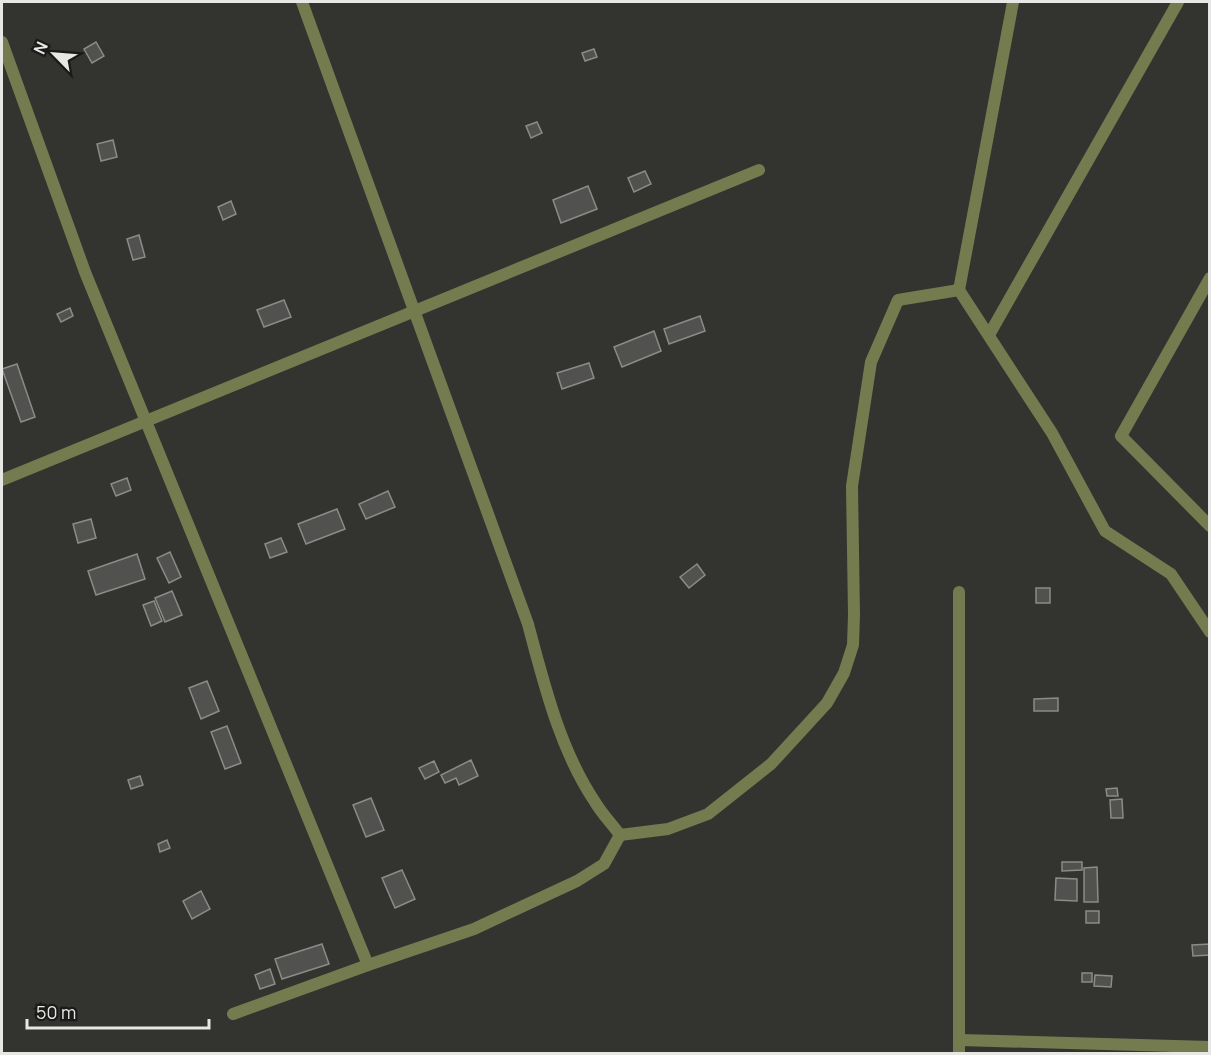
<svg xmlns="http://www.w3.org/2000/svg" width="1211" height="1055" font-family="Manrope,sans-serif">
<rect width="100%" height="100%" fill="#333330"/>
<g fill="#51524f" stroke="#8b8c88" stroke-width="1.5">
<polygon points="96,42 104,56 92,63 84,49"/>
<polygon points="594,49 597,57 585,61 582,53"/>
<polygon points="537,122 542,133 531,138 526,126"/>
<polygon points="113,140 117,157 101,161 97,144"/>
<polygon points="645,171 651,184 634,192 628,178"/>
<polygon points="588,186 597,209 561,223 553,200"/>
<polygon points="231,201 236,214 223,220 218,207"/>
<polygon points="139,235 145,257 133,260 127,239"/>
<polygon points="284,300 291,317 264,327 257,310"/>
<polygon points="70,308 73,316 61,322 57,314"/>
<polygon points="700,316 705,331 669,344 664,329"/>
<polygon points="654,331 661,351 622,367 614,347"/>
<polygon points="589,363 594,378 562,389 557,373"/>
<polygon points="17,364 35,417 21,422 2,369"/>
<polygon points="127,478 131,490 116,496 111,484"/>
<polygon points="388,491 395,507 366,519 359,504"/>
<polygon points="337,509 345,529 306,544 298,524"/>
<polygon points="91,519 96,538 78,543 73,524"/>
<polygon points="281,538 287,552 270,558 265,544"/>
<polygon points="170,552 181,577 169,583 157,558"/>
<polygon points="137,554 145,579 96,595 88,571"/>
<polygon points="697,564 705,575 689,588 680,577"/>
<rect x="1036" y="588" width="14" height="15"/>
<polygon points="172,591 182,615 165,622 155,598"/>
<polygon points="154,601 162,621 151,626 143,605"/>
<polygon points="207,681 219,711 201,719 189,688"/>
<polygon points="1058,698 1058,711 1034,711 1034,699"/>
<polygon points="227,726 241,763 225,769 211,732"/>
<polygon points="471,760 478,776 459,785 456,778 445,783 441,775"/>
<polygon points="434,761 439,772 425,779 419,768"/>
<polygon points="140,776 143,785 131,789 128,780"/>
<polygon points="1117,788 1118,796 1107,796 1106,789"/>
<polygon points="371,798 384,830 366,837 353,805"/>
<polygon points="1122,799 1123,818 1111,818 1110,800"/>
<polygon points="167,840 170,848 160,852 158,844"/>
<polygon points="1062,862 1082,862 1082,870 1062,871"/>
<polygon points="1097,867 1098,902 1084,902 1084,868"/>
<polygon points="402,870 415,899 395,908 382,878"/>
<polygon points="1056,878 1077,879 1077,901 1055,900"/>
<polygon points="201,891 210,909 192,919 183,901"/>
<rect x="1086" y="911" width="13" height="12"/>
<polygon points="322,944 329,964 282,979 275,959"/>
<polygon points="1210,944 1210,955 1193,956 1192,945"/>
<polygon points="270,969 275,984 260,989 255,975"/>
<rect x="1082" y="973" width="10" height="9"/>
<polygon points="1095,975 1112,976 1111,987 1094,986"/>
</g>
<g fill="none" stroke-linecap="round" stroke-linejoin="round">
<g stroke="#747b4e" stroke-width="12">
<path d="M 302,2 L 528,624 C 544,684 560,750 595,802 C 602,814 612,824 620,835"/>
<polyline points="2,42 85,272 368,965 233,1014"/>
<polyline points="1210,278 1121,436 1210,526"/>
<polyline points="959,290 1013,2"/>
<polyline points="989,335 1178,2"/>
<polyline points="2,480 759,170"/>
<polyline points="959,592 959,1054"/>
<polyline points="620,835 668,829 708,814 771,764 827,703 844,673 853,645 854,615 852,486 871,362 898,300 959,290 1052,433 1105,531 1171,574 1210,632"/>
<polyline points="368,965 474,929 577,881 604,864 620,835"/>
<polyline points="960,1040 1210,1047"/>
</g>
</g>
<rect width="1211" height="1055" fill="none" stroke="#e7e7e6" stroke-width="6"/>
<g transform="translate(54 54) rotate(295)" stroke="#1a1b19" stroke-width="4.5" paint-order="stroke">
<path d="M0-4.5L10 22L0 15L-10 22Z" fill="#e7e7e6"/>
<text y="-9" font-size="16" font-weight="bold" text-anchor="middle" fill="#e7e7e6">N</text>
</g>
<path d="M27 1019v9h182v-9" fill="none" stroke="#e7e7e6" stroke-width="3"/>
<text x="36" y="1019" font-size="18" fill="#e7e7e6" stroke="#1a1b19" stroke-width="4.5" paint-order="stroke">50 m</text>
</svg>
